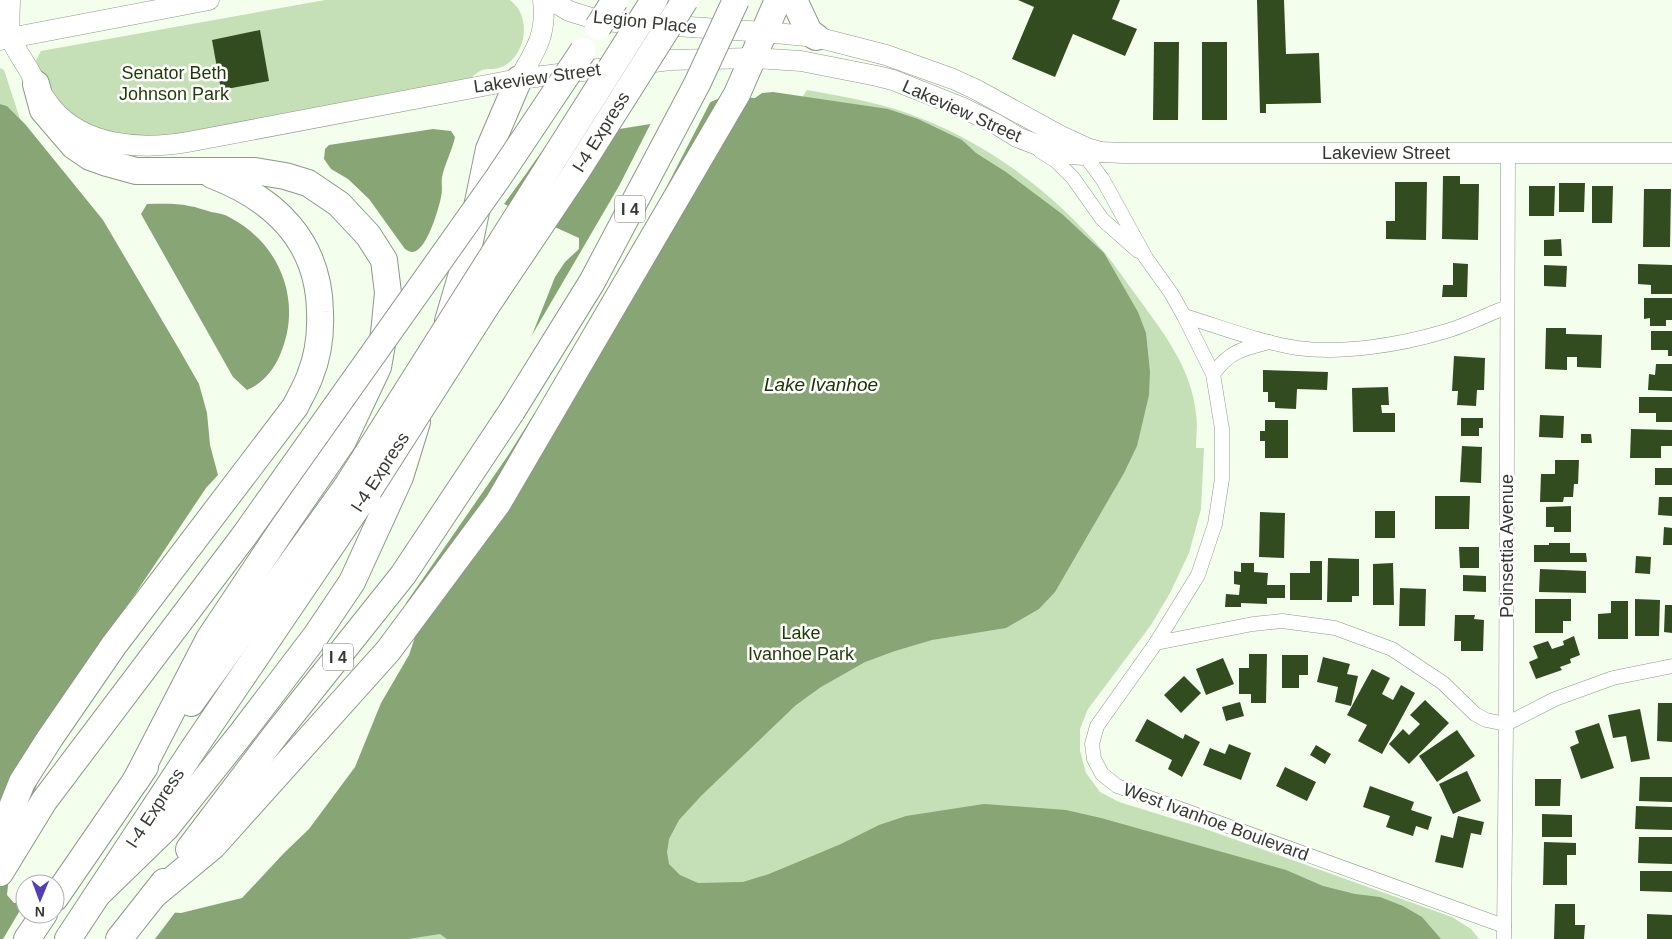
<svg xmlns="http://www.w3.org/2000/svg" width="1672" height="939" font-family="Helvetica,sans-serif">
<rect width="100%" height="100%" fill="#f3feed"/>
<g fill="#c5dfb7">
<path d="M 325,0 L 510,0 C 514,4 518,7 520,12 C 529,30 522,56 504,66 C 489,73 483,63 470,80 L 151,141 L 103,130 L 78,119 L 56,99 L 40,80 L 36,60 L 41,51 Z"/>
<polygon points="0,68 4,70 20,119 7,106 0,104"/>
<path d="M 807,90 C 845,97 884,103 920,118 C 992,146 1054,194 1104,252 C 1116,266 1125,281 1136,295 C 1162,331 1192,368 1196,414 C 1198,425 1196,437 1196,448 L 1204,448 L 1201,509 L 1189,553 L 1170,593 L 1151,625 L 1088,709 L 1080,729 L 1080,751 L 1086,773 L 1100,792 L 1119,802 L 1200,827 L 1452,917 L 1471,929 L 1479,939 L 267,939 Z"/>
</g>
<g fill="#87a575">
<polygon points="773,92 888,109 918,119 962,140 976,153 1006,172 1062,214 1104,253 1138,312 1146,333 1150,372 1149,395 1137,446 1124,473 1055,592 1039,609 1006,628 932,640 895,651 865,662 821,687 796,705 701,796 679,820 669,839 667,852 669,864 680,875 698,883 743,882 769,874 841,844 879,825 906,816 984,804 1066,810 1101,818 1286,870 1323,886 1355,894 1380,897 1403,906 1422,917 1441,939 447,939 440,934 408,939 0,939 0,104 7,106 25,124 103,220 179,349 199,384 207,413 210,445 218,475 206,488 111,630 77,684 12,847 7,895 14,903 25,903 25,914 55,914 55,905 181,913 242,898 284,853 309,829 355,767 381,703 409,655 415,637 406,603 507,457 534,414 537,391 538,360 530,340 555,277 565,262 579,249 579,238 504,204 545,147 582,135 669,121 724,96 755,98 762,93"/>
<path d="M 433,129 L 451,131 L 455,137 C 452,151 445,163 442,177 C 441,184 443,190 441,197 C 439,208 426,253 412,252 C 410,252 407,250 405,249 L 369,199 L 348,179 L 331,169 L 324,159 L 325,149 L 329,145 Z"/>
<path d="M 147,204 C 161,204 176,203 189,206 C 197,207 204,210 211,212 C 217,213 224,214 229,217 C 281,244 303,302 280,355 C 273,371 263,383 247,390 L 233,377 L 141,214 Z"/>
</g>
<g fill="#f3feed">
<polygon points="712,99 653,213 536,413 532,413 535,391 535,360 528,342 619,186 652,121 668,118"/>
<polygon points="546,144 525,175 502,206 502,203 543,146"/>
<polygon points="25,902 25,914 55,914 55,903 177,910 155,939 3,939"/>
</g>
<g fill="#324c20">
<polygon points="1018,0 1120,0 1112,19 1137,29 1125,56 1073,34 1055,77 1012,59 1034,7"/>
<polygon points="1257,0 1284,0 1286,54 1319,53 1321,103 1266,104 1266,113 1260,113"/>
<polygon points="260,30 269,81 221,90 212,40"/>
<polygon points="1154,42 1179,42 1178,120 1153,120"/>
<rect x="1202" y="42" width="25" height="78"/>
<polygon points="1443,176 1460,176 1460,184 1479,184 1478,240 1442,239"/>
<polygon points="1395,182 1427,182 1426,240 1386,239 1386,221 1395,221"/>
<polygon points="1559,183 1585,183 1584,212 1559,212"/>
<polygon points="1529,186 1555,186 1554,216 1529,216"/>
<polygon points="1592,186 1613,186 1612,223 1592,223"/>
<polygon points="1644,189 1671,189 1670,247 1643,247"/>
<polygon points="1561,239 1562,256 1544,256 1544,240"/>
<polygon points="1453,263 1468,264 1467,297 1442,297 1443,285 1453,285"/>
<polygon points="1638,264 1672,265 1672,294 1651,294 1651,285 1638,284"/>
<polygon points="1544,265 1567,266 1566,287 1544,286"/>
<polygon points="1644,298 1672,298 1672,320 1666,320 1666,326 1650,326 1650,318 1644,319"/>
<polygon points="1546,328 1566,328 1566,334 1602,335 1601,368 1577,367 1577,357 1567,357 1567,370 1545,369"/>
<polygon points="1651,331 1672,331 1672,356 1668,356 1668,350 1651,350"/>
<polygon points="1454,356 1485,358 1484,390 1477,390 1476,406 1457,405 1458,391 1452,391"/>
<polygon points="1656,364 1672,364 1672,391 1648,390 1649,374 1655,375"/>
<polygon points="1263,370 1328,372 1327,390 1297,389 1296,409 1275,408 1275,402 1268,402 1268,392 1263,392"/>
<polygon points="1388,387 1389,405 1381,405 1382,413 1395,413 1395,432 1353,432 1352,388"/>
<polygon points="1639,397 1672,397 1672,422 1656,422 1656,413 1639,413"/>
<polygon points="1540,415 1564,416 1563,438 1539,437"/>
<polygon points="1461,418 1483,418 1483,428 1479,428 1479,436 1461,436"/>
<polygon points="1265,420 1288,420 1288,458 1265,458 1265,441 1260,441 1260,431 1265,431"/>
<polygon points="1631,429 1672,430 1672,446 1661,446 1661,458 1630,458"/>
<polygon points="1581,434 1591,434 1592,443 1581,443"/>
<polygon points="1462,446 1482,447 1481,483 1460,482"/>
<polygon points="1555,460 1579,460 1578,484 1574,484 1573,497 1564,497 1563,502 1540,502 1541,474 1555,474"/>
<rect x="1655" y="468" width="17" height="17"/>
<polygon points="1435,496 1470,496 1469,529 1435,529"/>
<polygon points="1659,497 1672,497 1672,516 1658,515"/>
<polygon points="1571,506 1571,532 1554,532 1554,527 1546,527 1546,507"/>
<rect x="1375" y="511" width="20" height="27"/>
<polygon points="1260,512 1285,513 1284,558 1259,557"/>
<polygon points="1664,527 1672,528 1672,545 1663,545"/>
<polygon points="1549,543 1570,543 1570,553 1586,553 1587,562 1534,562 1534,545 1549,545"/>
<polygon points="1459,547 1479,547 1479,568 1460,568"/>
<polygon points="1636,556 1651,557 1650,574 1635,573"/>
<polygon points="1328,558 1359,559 1359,596 1352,596 1352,602 1327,602"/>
<polygon points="1310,561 1322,561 1322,600 1290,600 1290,573 1310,573"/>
<polygon points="1241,563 1254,563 1254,572 1268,573 1267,585 1285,585 1285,598 1267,598 1267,604 1241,603 1241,607 1225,607 1226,594 1239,595 1240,585 1234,584 1234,571 1241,572"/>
<polygon points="1393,563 1394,605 1373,605 1373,564"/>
<polygon points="1540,569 1586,571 1586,593 1539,592"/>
<polygon points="1463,575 1486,576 1486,592 1463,591"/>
<polygon points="1400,588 1426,589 1425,626 1399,626"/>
<polygon points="1535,599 1571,599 1571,621 1563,621 1563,633 1535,633"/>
<polygon points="1635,599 1660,600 1659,636 1635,636"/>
<polygon points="1611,601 1628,601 1628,639 1598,639 1598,614 1611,613"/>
<polygon points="1665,605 1672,605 1672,633 1664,632"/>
<polygon points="1455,615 1475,615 1474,619 1484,620 1483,651 1461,651 1461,641 1454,641"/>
<polygon points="1574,636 1580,655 1570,659 1571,663 1560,667 1562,670 1536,679 1529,662 1538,658 1533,646 1548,641 1552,649 1564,645 1563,641"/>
<polygon points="1249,654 1267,654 1266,703 1251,703 1251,694 1239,694 1239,668 1249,668"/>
<polygon points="1282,655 1308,655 1308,675 1299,675 1299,688 1282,688"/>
<polygon points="1323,657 1350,664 1347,674 1358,676 1351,706 1335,702 1338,687 1317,682"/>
<polygon points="1223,658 1234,684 1206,695 1196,669"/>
<polygon points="1372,669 1390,678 1382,694 1393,700 1401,685 1415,693 1382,754 1358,741 1367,725 1347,715"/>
<polygon points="1184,676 1201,693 1181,713 1164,695"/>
<polygon points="1425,700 1449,723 1409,764 1389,744 1403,729 1409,735 1420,724 1410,715"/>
<polygon points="1240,702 1244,716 1226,721 1222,707"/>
<polygon points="1658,703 1672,703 1672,742 1657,741"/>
<polygon points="1640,709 1650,759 1631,762 1626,736 1613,738 1608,715"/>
<polygon points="1147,719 1183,739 1185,734 1200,742 1182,777 1168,769 1172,760 1135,741"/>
<polygon points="1599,723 1614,768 1581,779 1570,747 1579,743 1575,731"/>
<polygon points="1457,730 1475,756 1437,782 1419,756"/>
<polygon points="1229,744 1251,753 1241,780 1203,765 1210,748 1225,754"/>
<polygon points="1316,745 1331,754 1325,764 1310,755"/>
<polygon points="1285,767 1316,782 1307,801 1276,786"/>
<polygon points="1467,771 1481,801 1453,814 1439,784"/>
<polygon points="1640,777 1672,777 1672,802 1639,801"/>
<polygon points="1535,779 1561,779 1560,806 1535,806"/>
<polygon points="1370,786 1414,802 1411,810 1432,817 1428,830 1416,826 1413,836 1386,827 1390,816 1363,807"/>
<polygon points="1636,806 1672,807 1672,830 1635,829"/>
<polygon points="1542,814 1572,815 1572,837 1542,837"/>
<polygon points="1458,816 1484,822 1481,835 1471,833 1463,868 1435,862 1441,835 1453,838"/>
<polygon points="1639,837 1672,837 1672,864 1638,863"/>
<polygon points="1544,842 1576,843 1576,855 1567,855 1567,885 1543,885"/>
<polygon points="1640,871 1672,871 1672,892 1640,891"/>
<polygon points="1555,904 1575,904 1575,925 1585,925 1584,939 1554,939"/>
<polygon points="1647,914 1672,915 1672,939 1647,939"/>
</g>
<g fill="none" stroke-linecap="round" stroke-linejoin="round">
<g stroke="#8e9889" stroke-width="15">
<g id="street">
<polyline points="1081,150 1103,180 1146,258 1171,293 1184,316 1213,374 1222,429 1222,479 1215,524 1198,575 1156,643 1097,726 1092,744 1094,759 1102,774 1117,786 1504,926"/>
<polyline points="1040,151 1056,161 1073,178 1102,219 1138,251"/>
<path d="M 1184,316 C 1221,327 1259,342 1297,348 C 1343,354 1399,345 1443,332 C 1465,326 1486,315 1507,307"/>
<path d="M 1213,374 C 1230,351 1242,349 1269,342"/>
<polyline points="1156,643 1253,624 1282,621 1335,628 1392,649 1443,683 1475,714 1486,720 1506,724 1555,699 1613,678 1672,666"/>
<polyline points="1504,939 1506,724 1508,153"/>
</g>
</g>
<g stroke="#8e9889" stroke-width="21">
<g id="secondary">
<path d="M 10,0 C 10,11 8,29 11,38 C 15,50 24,61 30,72 C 36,85 43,97 52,108 C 85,147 142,150 188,142 L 519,79 L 670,60 L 753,58 L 801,61 L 877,76 L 893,80 L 961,107 L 996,124 L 1017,137 L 1040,146 L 1067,154 L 1085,155 L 1101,152"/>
<polyline points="551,0 569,11 601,21 765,32 816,37 886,55 953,79 975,89 1059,135 1087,148 1101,152 1123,153 1672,153"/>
<polyline points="0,40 209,0"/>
<path d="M 519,79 C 536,50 547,34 543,0"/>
</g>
</g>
<g stroke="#8e9889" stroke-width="28">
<g id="highway">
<polyline points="794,0 809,32 816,37"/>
<polyline points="36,84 43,110 74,146 90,157 107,163 136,171 255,171 285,176 308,183 339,204 368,235 384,260 388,293 384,333 378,367 343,441 283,528 209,639 136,780"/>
<polyline points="448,321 466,260 489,149 519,79"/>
<polyline points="191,703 347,486"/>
<path d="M 0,837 L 22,782 L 50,738 L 114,645 L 295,407 C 300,397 306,387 310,376 C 318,356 321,334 320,312 C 319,241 275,199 212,175"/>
<polyline points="189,849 277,733 403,575 512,411"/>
<polyline points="0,873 44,801 244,536"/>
<polyline points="99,893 166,828 241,734 315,637 352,582 400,477 417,422"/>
<polyline points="154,895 213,846 388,651 498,503 737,94 778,0"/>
<polyline points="55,898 145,767"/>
<polyline points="27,939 44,914"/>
<polyline points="68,939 194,748 369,490"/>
<polyline points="119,939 164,882"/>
</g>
</g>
<use href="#street" stroke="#fff" stroke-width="14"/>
<use href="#secondary" stroke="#fff" stroke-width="20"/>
<use href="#highway" stroke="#fff" stroke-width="26"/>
<g stroke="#8e9889" stroke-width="28" stroke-linecap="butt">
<g id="highway-bridge">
<polyline points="598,27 615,0"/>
<polyline points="512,411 592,282 697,84 736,0"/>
<polyline points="347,486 654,0"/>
<polyline points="369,490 485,308 575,174 685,0"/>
<polyline points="244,536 498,178 583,51"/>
</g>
</g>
<use href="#highway-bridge" stroke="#fff" stroke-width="26"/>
</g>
<g text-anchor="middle" stroke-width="5" stroke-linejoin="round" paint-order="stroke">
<g fill="#fff" stroke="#727470" stroke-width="1">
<rect x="615" y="195.5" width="30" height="27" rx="4"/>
<rect x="323" y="643.5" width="30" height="27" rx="4"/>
</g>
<g font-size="16" font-weight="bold" fill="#353932">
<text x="630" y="215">I 4</text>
<text x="338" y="663">I 4</text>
</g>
<g font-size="18" fill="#353932" stroke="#fff">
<text transform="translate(645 22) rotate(6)" y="6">Legion Place</text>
<text transform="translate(537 78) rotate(-8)" y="6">Lakeview Street</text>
<text transform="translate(962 111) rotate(24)" y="6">Lakeview Street</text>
<text transform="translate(601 132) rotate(-58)" y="6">I-4 Express</text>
<text x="1386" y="159">Lakeview Street</text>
<text transform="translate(380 472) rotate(-57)" y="6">I-4 Express</text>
<text transform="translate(1507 546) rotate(-90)" y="6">Poinsettia Avenue</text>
<text transform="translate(155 808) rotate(-57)" y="6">I-4 Express</text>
<text transform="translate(1216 822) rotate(20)" y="6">West Ivanhoe Boulevard</text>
</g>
<g font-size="18" fill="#1e3b05" stroke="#fff">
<text x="174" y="79">Senator Beth<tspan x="174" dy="21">Johnson Park</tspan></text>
<text x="801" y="639">Lake<tspan x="801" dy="21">Ivanhoe Park</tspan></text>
</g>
<g font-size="19" font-style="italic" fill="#173300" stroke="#fff">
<text x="821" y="391">Lake Ivanhoe</text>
</g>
</g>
<g transform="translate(40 899) rotate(181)"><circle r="24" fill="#ffffff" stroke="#aeb0ad"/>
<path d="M0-4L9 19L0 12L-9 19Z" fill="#523fb6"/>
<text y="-8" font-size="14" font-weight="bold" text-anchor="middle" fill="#353932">N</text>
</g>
</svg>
